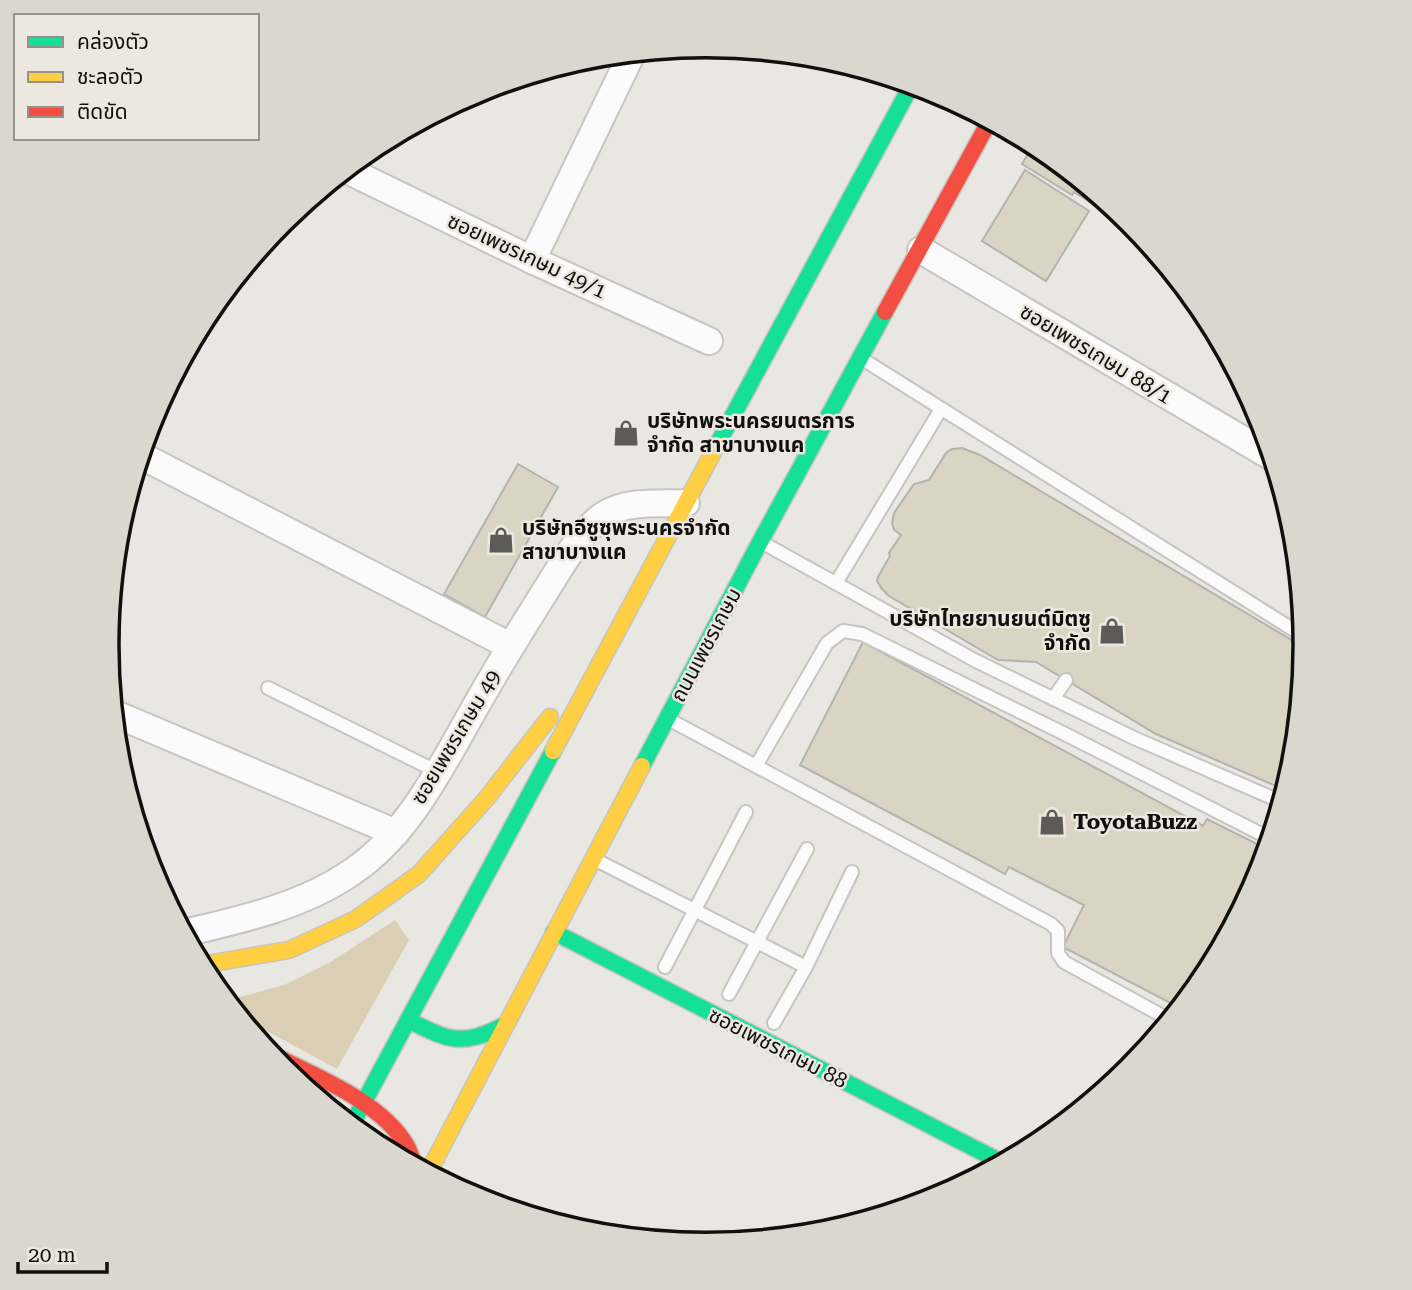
<svg xmlns="http://www.w3.org/2000/svg" width="1412" height="1290" font-family="'Roboto Serif','Noto Sans Thai',serif">
<rect width="100%" height="100%" fill="#e9e7e2"/>
<polygon fill="#dacfb4" points="395,920 409,940 337,1069 239,1016 226,1001 284,985 329,963"/>
<g fill="#dad4c4" stroke="#b3b2ae" stroke-width="2">
<polygon points="1034,144 1130,221 1141,235 1074,192 1072,195 1022,164"/>
<polygon points="1025,170 1089,211 1046,281 982,241"/>
<polygon points="962,448 980,455 1305,648 1294,762 1285,790 1156,734 1036,662 998,660 889,596 882,589 877,581 878,577 890,556 889,553 901,535 894,530 892,523 894,513 914,484 929,480 946,453 952,449"/>
<polygon points="518,464 558,487 485,617 444,594"/>
<polygon points="863,642 1203,826 1207,819 1267,849 1260,875 1204,978 1180,1008 1063,947 1084,905 1009,867 1005,874 800,765"/>
</g>
<g fill="none" stroke-linecap="round" stroke-linejoin="round">
<g stroke="#c7c5c1" stroke-width="16">
<g id="lane">
<polyline points="864,360 1305,637"/>
<polyline points="763,543 976,661 1134,738 1282,802"/>
<polyline points="836,583 941,409"/>
<polyline points="268,688 438,772"/>
<polyline points="1053,699 1066,680"/>
<polyline points="670,720 1051,924 1058,931 1058,953 1064,962 1170,1020"/>
<polyline points="756,766 827,643 843,631 862,634 1063,733 1271,839"/>
<polyline points="596,860 806,967"/>
<polyline points="665,967 746,812"/>
<polyline points="729,994 807,849"/>
<polyline points="774,1023 806,967 852,872"/>
</g>
</g>
<g stroke="#c7c5c1" stroke-width="30">
<g id="street">
<polyline points="345,169 532,260 709,341"/>
<polyline points="921,250 1272,457"/>
<polyline points="532,260 632,53"/>
<polyline points="140,455 510,646"/>
<polyline points="113,713 396,833"/>
<path d="M 184,933 C 240,920 303,906 352,872 C 410,833 443,763 477,704 C 499,665 522,628 546,590 C 560,568 581,530 604,515 C 627,500 659,504 686,503"/>
</g>
</g>
<g stroke="#c7c5c1" stroke-width="19">
<g id="fast">
<polyline points="717,445 912,84"/>
<polyline points="642,766 760,542 885,312"/>
<polyline points="554,932 1003,1163"/>
<path d="M 408,1020 C 450,1041 461,1047 505,1025"/>
<polyline points="351,1126 553,751"/>
</g>
</g>
<g stroke="#c7c5c1" stroke-width="19">
<g id="slow">
<polyline points="553,751 717,445"/>
<polyline points="201,965 289,950 356,919 419,874 486,799 550,717"/>
<polyline points="428,1173 642,766"/>
</g>
</g>
<g stroke="#c7c5c1" stroke-width="19">
<g id="jam">
<polyline points="885,312 990,120"/>
<path d="M 269,1053 C 313,1075 381,1101 407,1146 C 410,1152 412,1159 415,1166"/>
</g>
</g>
<use href="#lane" stroke="#fcfbfb" stroke-width="12"/>
<use href="#street" stroke="#fcfbfb" stroke-width="26"/>
<use href="#fast" stroke="#16e098" stroke-width="16"/>
<use href="#slow" stroke="#ffcf43" stroke-width="16"/>
<use href="#jam" stroke="#f24e42" stroke-width="16"/>
</g>
<defs>
<g id="shop-bare" transform="scale(2.1)"><path d="M-5-2.5h2.3a2.7 3.5 0 0 1 5.4 0H5L5.5 6h-11ZM-1.5-2.5h3a1.5 2.3 0 0 0-3 0Z" fill="#5d5b58" stroke="#ece8df" stroke-width="2.5" paint-order="stroke"/></g>
</defs>
<g fill-rule="evenodd">
<use href="#shop-bare" x="626" y="433"/>
<use href="#shop-bare" x="501" y="540"/>
<use href="#shop-bare" x="1112" y="631"/>
<use href="#shop-bare" x="1052" y="822"/>
</g>
<g text-anchor="middle" stroke-width="5" stroke-linejoin="round" paint-order="stroke">
<g font-size="21" fill="#11100d" stroke="#ece8df">
<text transform="translate(527 256) rotate(25)" y="7">ซอยเพชรเกษม 49/1</text>
<text transform="translate(1096 354) rotate(31)" y="7">ซอยเพชรเกษม 88/1</text>
<text transform="translate(706 645) rotate(-62)" y="7">ถนนเพชรเกษม</text>
<text transform="translate(456 737) rotate(-59)" y="7">ซอยเพชรเกษม 49</text>
<text transform="translate(778 1048) rotate(27)" y="7">ซอยเพชรเกษม 88</text>
</g>
<g font-size="21" font-weight="bold" fill="#11100d" stroke="#ece8df" text-anchor="start">
<text x="647" y="428">บริษัทพระนครยนตรการ<tspan x="647" dy="24">จำกัด สาขาบางแค</tspan></text>
<text x="522" y="535">บริษัทอีซูซุพระนครจำกัด<tspan x="522" dy="24">สาขาบางแค</tspan></text>
<text x="1091" y="626" text-anchor="end">บริษัทไทยยานยนต์มิตซู<tspan x="1091" dy="24">จำกัด</tspan></text>
<text x="1073" y="829">ToyotaBuzz</text>
</g>
</g>
<path d="M0 0H1412V1290H0ZM119 645a587 587 0 1 1 1174 0a587 587 0 1 1-1174 0Z" fill="#dad7ce" fill-rule="evenodd"/>
<path fill="none" stroke="#11100d" stroke-width="3.5" d="M119 645a587 587 0 1 1 1174 0a587 587 0 1 1-1174 0Z"/>
<rect x="14" y="14" width="245" height="126" fill="#ece8df" stroke="#94928b" stroke-width="2"/>
<rect x="28" y="37" width="35" height="10" fill="#16e098" stroke="#94928b" stroke-width="2"/>
<text x="77" y="49" font-size="21" fill="#11100d">คล่องตัว</text>
<rect x="28" y="72" width="35" height="10" fill="#ffcf43" stroke="#94928b" stroke-width="2"/>
<text x="77" y="84" font-size="21" fill="#11100d">ชะลอตัว</text>
<rect x="28" y="107" width="35" height="10" fill="#f24e42" stroke="#94928b" stroke-width="2"/>
<text x="77" y="119" font-size="21" fill="#11100d">ติดขัด</text>
<path d="M18 1262v10h89v-10" fill="none" stroke="#11100d" stroke-width="3.5"/>
<text x="28" y="1262" font-size="21" fill="#11100d" stroke="#ece8df" stroke-width="5" paint-order="stroke">20 m</text>
</svg>
